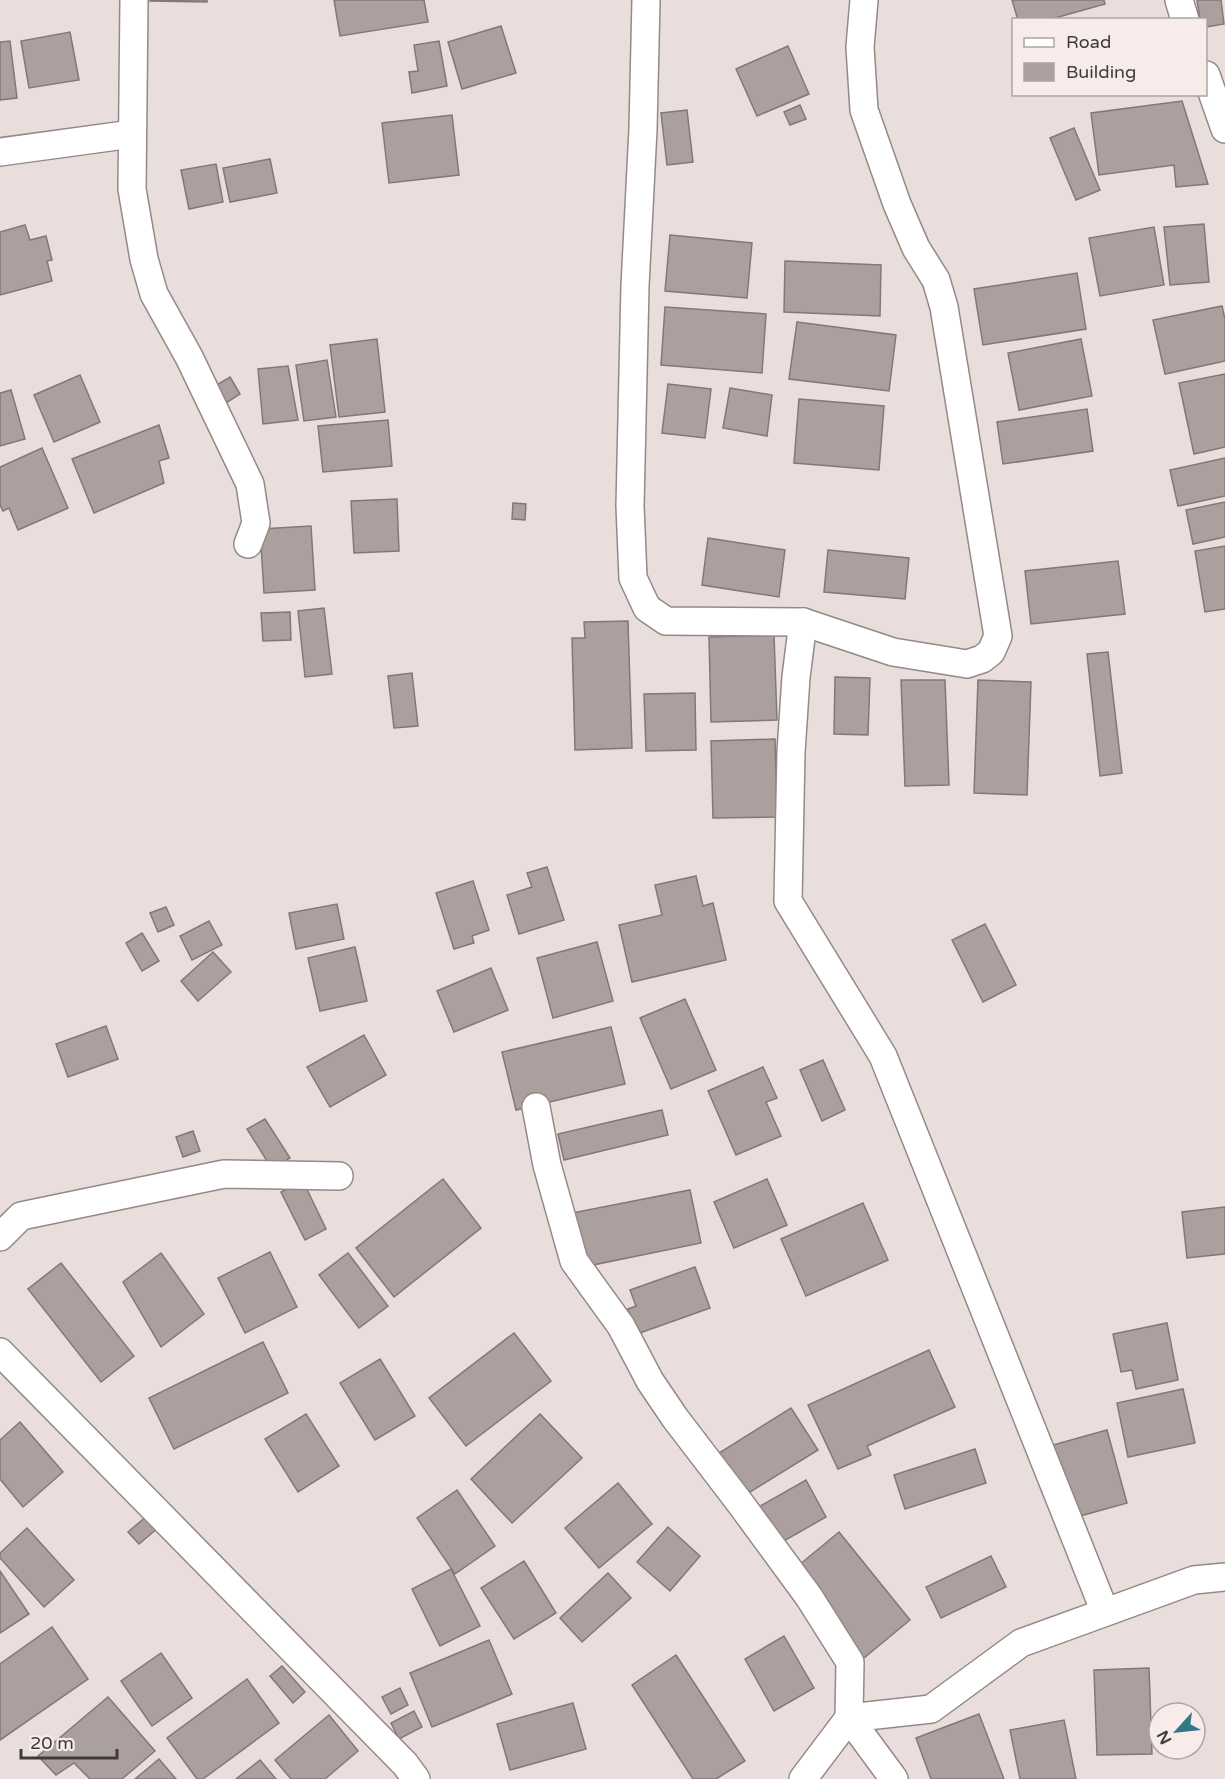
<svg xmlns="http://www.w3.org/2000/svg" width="1225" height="1779" font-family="'Varela Round',sans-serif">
<rect width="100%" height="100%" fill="#eadedc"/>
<g fill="#aba09e" stroke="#827876" stroke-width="1.5">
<polygon points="150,0 207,0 207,2 150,1"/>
<polygon points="334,0 424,0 428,22 340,36"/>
<polygon points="1012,0 1104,0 1105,4 1048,20 1018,20"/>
<polygon points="1197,0 1221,0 1224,24 1206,27 1206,20 1200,20"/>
<polygon points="501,26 516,73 462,89 448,42"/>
<polygon points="70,32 79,80 29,88 21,41"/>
<polygon points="10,41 17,98 0,100 0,42"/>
<polygon points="439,41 447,86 412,93 409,72 418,71 414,45"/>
<polygon points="788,46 809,94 757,116 736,69"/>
<polygon points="1182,101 1208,184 1176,187 1174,165 1099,175 1091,113"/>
<polygon points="800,105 806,119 790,125 784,112"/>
<polygon points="687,110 693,162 667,165 661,113"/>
<polygon points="452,115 459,175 389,183 382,123"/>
<polygon points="1074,128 1100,190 1076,200 1050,138"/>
<polygon points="270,159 277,193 230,202 223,168"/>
<polygon points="216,164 223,202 189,209 181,170"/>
<polygon points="1204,224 1209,282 1170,285 1164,227"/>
<polygon points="25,225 30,240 46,236 52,260 47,261 52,281 0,295 0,232"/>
<polygon points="1154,227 1164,285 1100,296 1089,238"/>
<polygon points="670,235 752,243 747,298 665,291"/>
<polygon points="785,261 881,265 880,316 784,312"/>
<polygon points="1077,273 1086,329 983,345 974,289"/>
<polygon points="1222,306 1225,319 1225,361 1165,374 1153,320"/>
<polygon points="665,307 766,314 762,373 661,365"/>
<polygon points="797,322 896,335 889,391 789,379"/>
<polygon points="377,339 385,412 339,417 330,345"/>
<polygon points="1081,339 1092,396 1019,410 1008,353"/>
<polygon points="327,360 336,417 304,421 296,365"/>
<polygon points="288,366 298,420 263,424 258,369"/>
<polygon points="1225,374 1225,447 1194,454 1179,383"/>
<polygon points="80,375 100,422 54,442 34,395"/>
<polygon points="230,377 240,394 226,403 215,386"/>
<polygon points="668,384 711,389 705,438 662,433"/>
<polygon points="730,388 772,395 767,436 723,428"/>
<polygon points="11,390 25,439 0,446 0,393"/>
<polygon points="799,399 884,406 879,470 794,463"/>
<polygon points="1087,409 1093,451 1003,464 997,422"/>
<polygon points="388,420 392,466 323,472 318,426"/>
<polygon points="159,425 169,458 159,461 164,483 94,513 72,459"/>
<polygon points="42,448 68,508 18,530 9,508 3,511 0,505 0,467"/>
<polygon points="1225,458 1225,496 1178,506 1170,470"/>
<polygon points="397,499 399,551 354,553 351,501"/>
<polygon points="1225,502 1225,537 1193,544 1186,510"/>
<polygon points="513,503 526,504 525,520 512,519"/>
<polygon points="311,526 315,590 264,593 260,529"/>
<polygon points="708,538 785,550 779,597 702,585"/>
<polygon points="1225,546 1225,609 1205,612 1195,551"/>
<polygon points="828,550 909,558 905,599 824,592"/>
<polygon points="1118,561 1125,614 1031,624 1025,571"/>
<polygon points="324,608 332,674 305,677 298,611"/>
<polygon points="290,612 291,640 263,641 261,613"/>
<polygon points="628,621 632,748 575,750 572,638 585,638 584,622"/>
<polygon points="774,635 777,720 711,722 709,637"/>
<polygon points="1108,652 1122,773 1100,776 1087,654"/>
<polygon points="412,673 418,726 394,728 388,676"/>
<polygon points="835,677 870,678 868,735 834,734"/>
<polygon points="901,680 945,680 949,785 905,786"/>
<polygon points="978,680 1031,682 1027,795 974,793"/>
<polygon points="695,693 696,750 646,751 644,694"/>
<polygon points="775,739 777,817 713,818 711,741"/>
<polygon points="547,867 564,920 519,934 507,895 532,887 527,873"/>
<polygon points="696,876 703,906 713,903 726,960 632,982 619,925 662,915 655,885"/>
<polygon points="473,881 489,930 472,936 474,943 454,949 436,893"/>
<polygon points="337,904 344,939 296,949 289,913"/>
<polygon points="166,907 174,925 158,932 150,913"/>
<polygon points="209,921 222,945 192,960 180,936"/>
<polygon points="985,924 1016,985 983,1002 952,940"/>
<polygon points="142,933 159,961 142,971 126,943"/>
<polygon points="597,942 613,1001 553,1018 537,958"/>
<polygon points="355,947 367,1001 320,1011 308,958"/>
<polygon points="213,952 231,972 198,1001 181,981"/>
<polygon points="491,968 508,1010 454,1032 437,991"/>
<polygon points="685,999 716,1070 671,1089 640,1018"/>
<polygon points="106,1026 118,1059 68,1077 56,1044"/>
<polygon points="611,1027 625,1084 516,1110 502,1052"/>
<polygon points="364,1035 386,1075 330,1107 307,1067"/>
<polygon points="823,1060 845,1110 822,1121 800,1070"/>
<polygon points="763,1067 777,1098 766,1102 781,1136 736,1155 708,1091"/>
<polygon points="662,1110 668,1135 564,1160 558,1134"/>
<polygon points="265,1119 290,1158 272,1169 247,1129"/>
<polygon points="193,1131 200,1151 183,1157 176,1137"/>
<polygon points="443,1179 481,1228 394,1297 356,1248"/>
<polygon points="767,1179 787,1225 734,1248 714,1202"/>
<polygon points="303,1181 326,1229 305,1240 281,1192"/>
<polygon points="690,1190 701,1243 583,1267 572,1213"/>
<polygon points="863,1203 888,1260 806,1296 781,1239"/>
<polygon points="1225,1207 1225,1254 1187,1258 1182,1212"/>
<polygon points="270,1252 297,1307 245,1333 218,1278"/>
<polygon points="161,1253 204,1314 161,1347 123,1282"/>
<polygon points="348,1253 388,1306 359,1328 319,1275"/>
<polygon points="61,1263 134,1356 101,1382 28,1289"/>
<polygon points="695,1267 710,1308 637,1334 628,1309 636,1306 630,1290"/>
<polygon points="1167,1323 1178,1380 1136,1389 1132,1370 1121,1372 1113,1334"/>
<polygon points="514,1333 551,1381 466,1446 429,1398"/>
<polygon points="263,1342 288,1393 174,1449 149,1398"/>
<polygon points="929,1350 955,1407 867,1446 871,1455 838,1469 808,1405"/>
<polygon points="380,1359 415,1416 375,1440 340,1383"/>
<polygon points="1183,1389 1195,1443 1128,1457 1117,1403"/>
<polygon points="791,1408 818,1450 742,1497 716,1455"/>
<polygon points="306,1414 339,1466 298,1492 265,1439"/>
<polygon points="540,1414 582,1458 512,1523 471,1479"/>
<polygon points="20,1422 63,1472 23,1507 0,1479 0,1440"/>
<polygon points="1107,1430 1127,1503 1073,1518 1053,1445"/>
<polygon points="975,1449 986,1483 905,1509 894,1475"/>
<polygon points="806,1480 826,1517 775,1546 755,1509"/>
<polygon points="618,1483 652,1524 599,1568 565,1528"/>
<polygon points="457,1490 495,1546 455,1574 417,1518"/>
<polygon points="148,1515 158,1528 139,1544 128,1532"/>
<polygon points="668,1527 700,1556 670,1591 637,1562"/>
<polygon points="27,1528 74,1580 44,1607 0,1558 0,1553"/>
<polygon points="839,1532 910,1620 864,1658 793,1570"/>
<polygon points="991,1556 1006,1587 941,1618 926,1587"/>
<polygon points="524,1561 556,1613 514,1639 481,1588"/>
<polygon points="451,1569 480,1626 440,1646 412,1589"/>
<polygon points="0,1571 29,1614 0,1633"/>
<polygon points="608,1573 631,1598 582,1642 560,1618"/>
<polygon points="52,1627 88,1679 0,1740 0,1664"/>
<polygon points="784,1636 814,1688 774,1711 745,1659"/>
<polygon points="489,1640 512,1694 432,1727 410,1673"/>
<polygon points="161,1653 192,1698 152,1726 121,1681"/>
<polygon points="676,1655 745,1761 716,1779 693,1779 632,1685"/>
<polygon points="282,1666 305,1692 293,1703 270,1676"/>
<polygon points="1149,1668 1152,1754 1097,1755 1094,1670"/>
<polygon points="247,1679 279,1723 203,1779 197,1779 167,1738"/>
<polygon points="400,1688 408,1705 391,1714 382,1697"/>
<polygon points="108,1697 155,1751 122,1779 90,1779 74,1763 56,1775 38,1756"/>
<polygon points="573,1703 586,1749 510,1770 497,1724"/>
<polygon points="414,1711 422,1727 399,1739 391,1723"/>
<polygon points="979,1714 1004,1779 931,1779 916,1738"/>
<polygon points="329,1715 358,1751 325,1779 291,1779 275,1760"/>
<polygon points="1064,1720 1076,1779 1020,1779 1010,1730"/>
<polygon points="159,1759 176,1779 135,1779"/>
<polygon points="260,1760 276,1779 236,1779"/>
</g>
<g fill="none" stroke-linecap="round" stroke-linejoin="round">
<g stroke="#948987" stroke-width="30">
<g id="minor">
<polyline points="134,0 132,189 144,259 154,294 189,357 250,484 256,523 248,544"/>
<polyline points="646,0 643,129 635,286 630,506 633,578 647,608 666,621 803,622 893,652 967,664 982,659 991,652 998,636 944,307 936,280 916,248 897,204 864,110 860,47 864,0"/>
<polyline points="1179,0 1185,20"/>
<polyline points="1206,75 1225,129"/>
<polyline points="0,152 132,134"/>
<polyline points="803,622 796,677 791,752 788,901 883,1056 1105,1612"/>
<polyline points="536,1107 547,1165 574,1261 621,1326 650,1381 675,1418 740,1503 809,1597 850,1662 849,1718 894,1779"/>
<polyline points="0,1237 21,1216 224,1174 339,1176"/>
<polyline points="0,1352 405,1764 416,1779"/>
<polyline points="803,1779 849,1718 931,1709 1021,1643 1194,1580 1225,1577"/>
</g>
</g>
<use href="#minor" stroke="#fff" stroke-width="27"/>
</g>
<rect x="1012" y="18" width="195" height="78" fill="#f7ece9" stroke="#ada5a3" stroke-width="1.5"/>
<rect x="1024" y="38" width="30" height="9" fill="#ffffff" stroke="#ada5a3" stroke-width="1.5"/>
<text x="1066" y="48" font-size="18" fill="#3f3b3a">Road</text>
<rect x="1024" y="63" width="30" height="18" fill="#aba09e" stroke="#ada5a3" stroke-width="1.5"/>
<text x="1066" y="78" font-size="18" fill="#3f3b3a">Building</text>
<g transform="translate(1177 1731) rotate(243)"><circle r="28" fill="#f7ece9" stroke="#ada5a3" stroke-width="1.5"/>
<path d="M0-4.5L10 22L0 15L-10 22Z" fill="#337887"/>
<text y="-9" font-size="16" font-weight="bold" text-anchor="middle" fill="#3f3b3a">N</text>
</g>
<path d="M21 1749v9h96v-9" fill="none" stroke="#3f3b3a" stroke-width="3"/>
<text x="30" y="1749" font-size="18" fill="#3f3b3a" stroke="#f7ece9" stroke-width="4.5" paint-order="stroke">20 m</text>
</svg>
